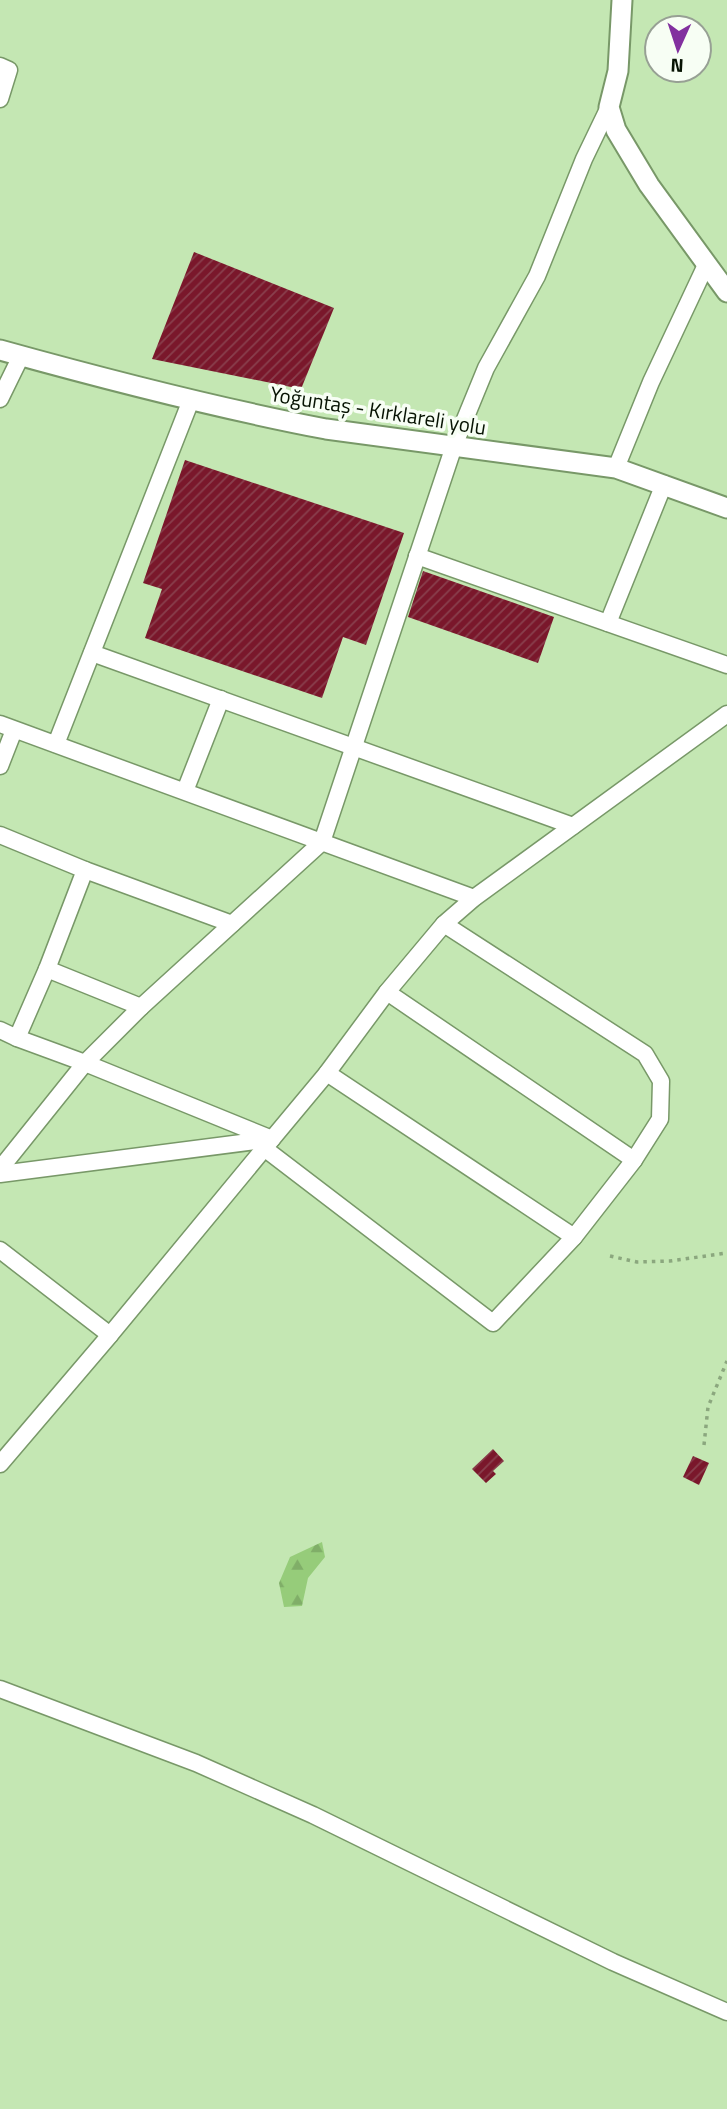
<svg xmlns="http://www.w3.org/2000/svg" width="727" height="2109" font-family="'Titillium Web',sans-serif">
<defs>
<pattern id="forest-firs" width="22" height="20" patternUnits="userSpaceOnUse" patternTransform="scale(1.75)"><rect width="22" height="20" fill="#96cc7a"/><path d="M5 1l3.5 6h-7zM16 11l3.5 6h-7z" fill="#80ae68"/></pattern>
<pattern id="building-hatch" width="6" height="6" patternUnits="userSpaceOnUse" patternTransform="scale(1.75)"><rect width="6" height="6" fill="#7a172b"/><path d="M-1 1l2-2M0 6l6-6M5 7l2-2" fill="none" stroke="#893f4d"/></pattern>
</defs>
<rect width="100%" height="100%" fill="#c4e7b3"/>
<polygon fill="url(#forest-firs)" points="322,1542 325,1557 308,1578 302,1606 284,1607 279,1583 290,1557"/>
<g fill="url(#building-hatch)">
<polygon points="194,252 334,308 301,389 152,359"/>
<polygon points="185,460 404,533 366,645 343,637 322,698 145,638 162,589 143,583"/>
<polygon points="423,571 554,617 538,663 408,617"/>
<polygon points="493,1449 504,1461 493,1471 496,1474 486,1483 472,1469"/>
<polygon points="693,1456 709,1463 699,1485 683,1477"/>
</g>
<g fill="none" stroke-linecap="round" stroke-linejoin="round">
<g stroke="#789868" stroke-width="19">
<g id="minor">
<polyline points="0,66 9,70 0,99"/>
<polyline points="0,399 21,356"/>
<polyline points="616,468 651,382 706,265"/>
<polyline points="417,556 727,665"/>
<polyline points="608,623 664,484"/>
<polyline points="92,653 573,826"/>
<polyline points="0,724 474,898"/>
<polyline points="56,744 191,400"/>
<polyline points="0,766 14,730"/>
<polyline points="185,791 221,699"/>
<polyline points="0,835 85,870 47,969 17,1038"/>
<polyline points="85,870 232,924"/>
<polyline points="47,969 141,1007"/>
<polyline points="387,992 634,1160"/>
<polyline points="0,1030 17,1038 85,1063 272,1139 110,1335 0,1250"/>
<polyline points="327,1073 574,1237 634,1160 660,1119 661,1081 645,1054 444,924"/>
<polyline points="264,1148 493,1323 574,1237"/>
<polyline points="0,1169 85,1063 141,1007 322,842 454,446 486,368 537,276 584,159 609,107"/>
<polyline points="0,1174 272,1139 327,1073 387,992 444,924 474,898 727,714"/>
<polyline points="0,1464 110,1335"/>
<polyline points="0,1689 196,1763 313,1815 613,1962 727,2012"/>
</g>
</g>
<g stroke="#789868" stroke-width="23">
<g id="tertiary">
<polyline points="622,0 618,71 609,107 616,130 649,185 727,292"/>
<path d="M 0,350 C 108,380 216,408 326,429 L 616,468 L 727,508"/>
</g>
</g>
<g stroke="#8ba77e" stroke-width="3.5" stroke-dasharray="3.5 5" stroke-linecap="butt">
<polyline points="610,1256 637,1262 670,1261 727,1253"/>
<polyline points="704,1445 708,1407 727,1361"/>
</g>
<use href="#minor" stroke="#fff" stroke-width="16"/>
<use href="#tertiary" stroke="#fff" stroke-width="19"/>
</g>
<g text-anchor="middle" stroke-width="7" stroke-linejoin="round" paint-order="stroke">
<g font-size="21" fill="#071303" stroke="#f7fef4">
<text transform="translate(378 411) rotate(9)" y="7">Yoğuntaş - Kırklareli yolu</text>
</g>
</g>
<g transform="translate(678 49) rotate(183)"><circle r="33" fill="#f7fef4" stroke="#97a094" stroke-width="2"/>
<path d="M0-5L12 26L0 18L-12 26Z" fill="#82309f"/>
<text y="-10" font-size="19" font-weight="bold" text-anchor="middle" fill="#071303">N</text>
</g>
</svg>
